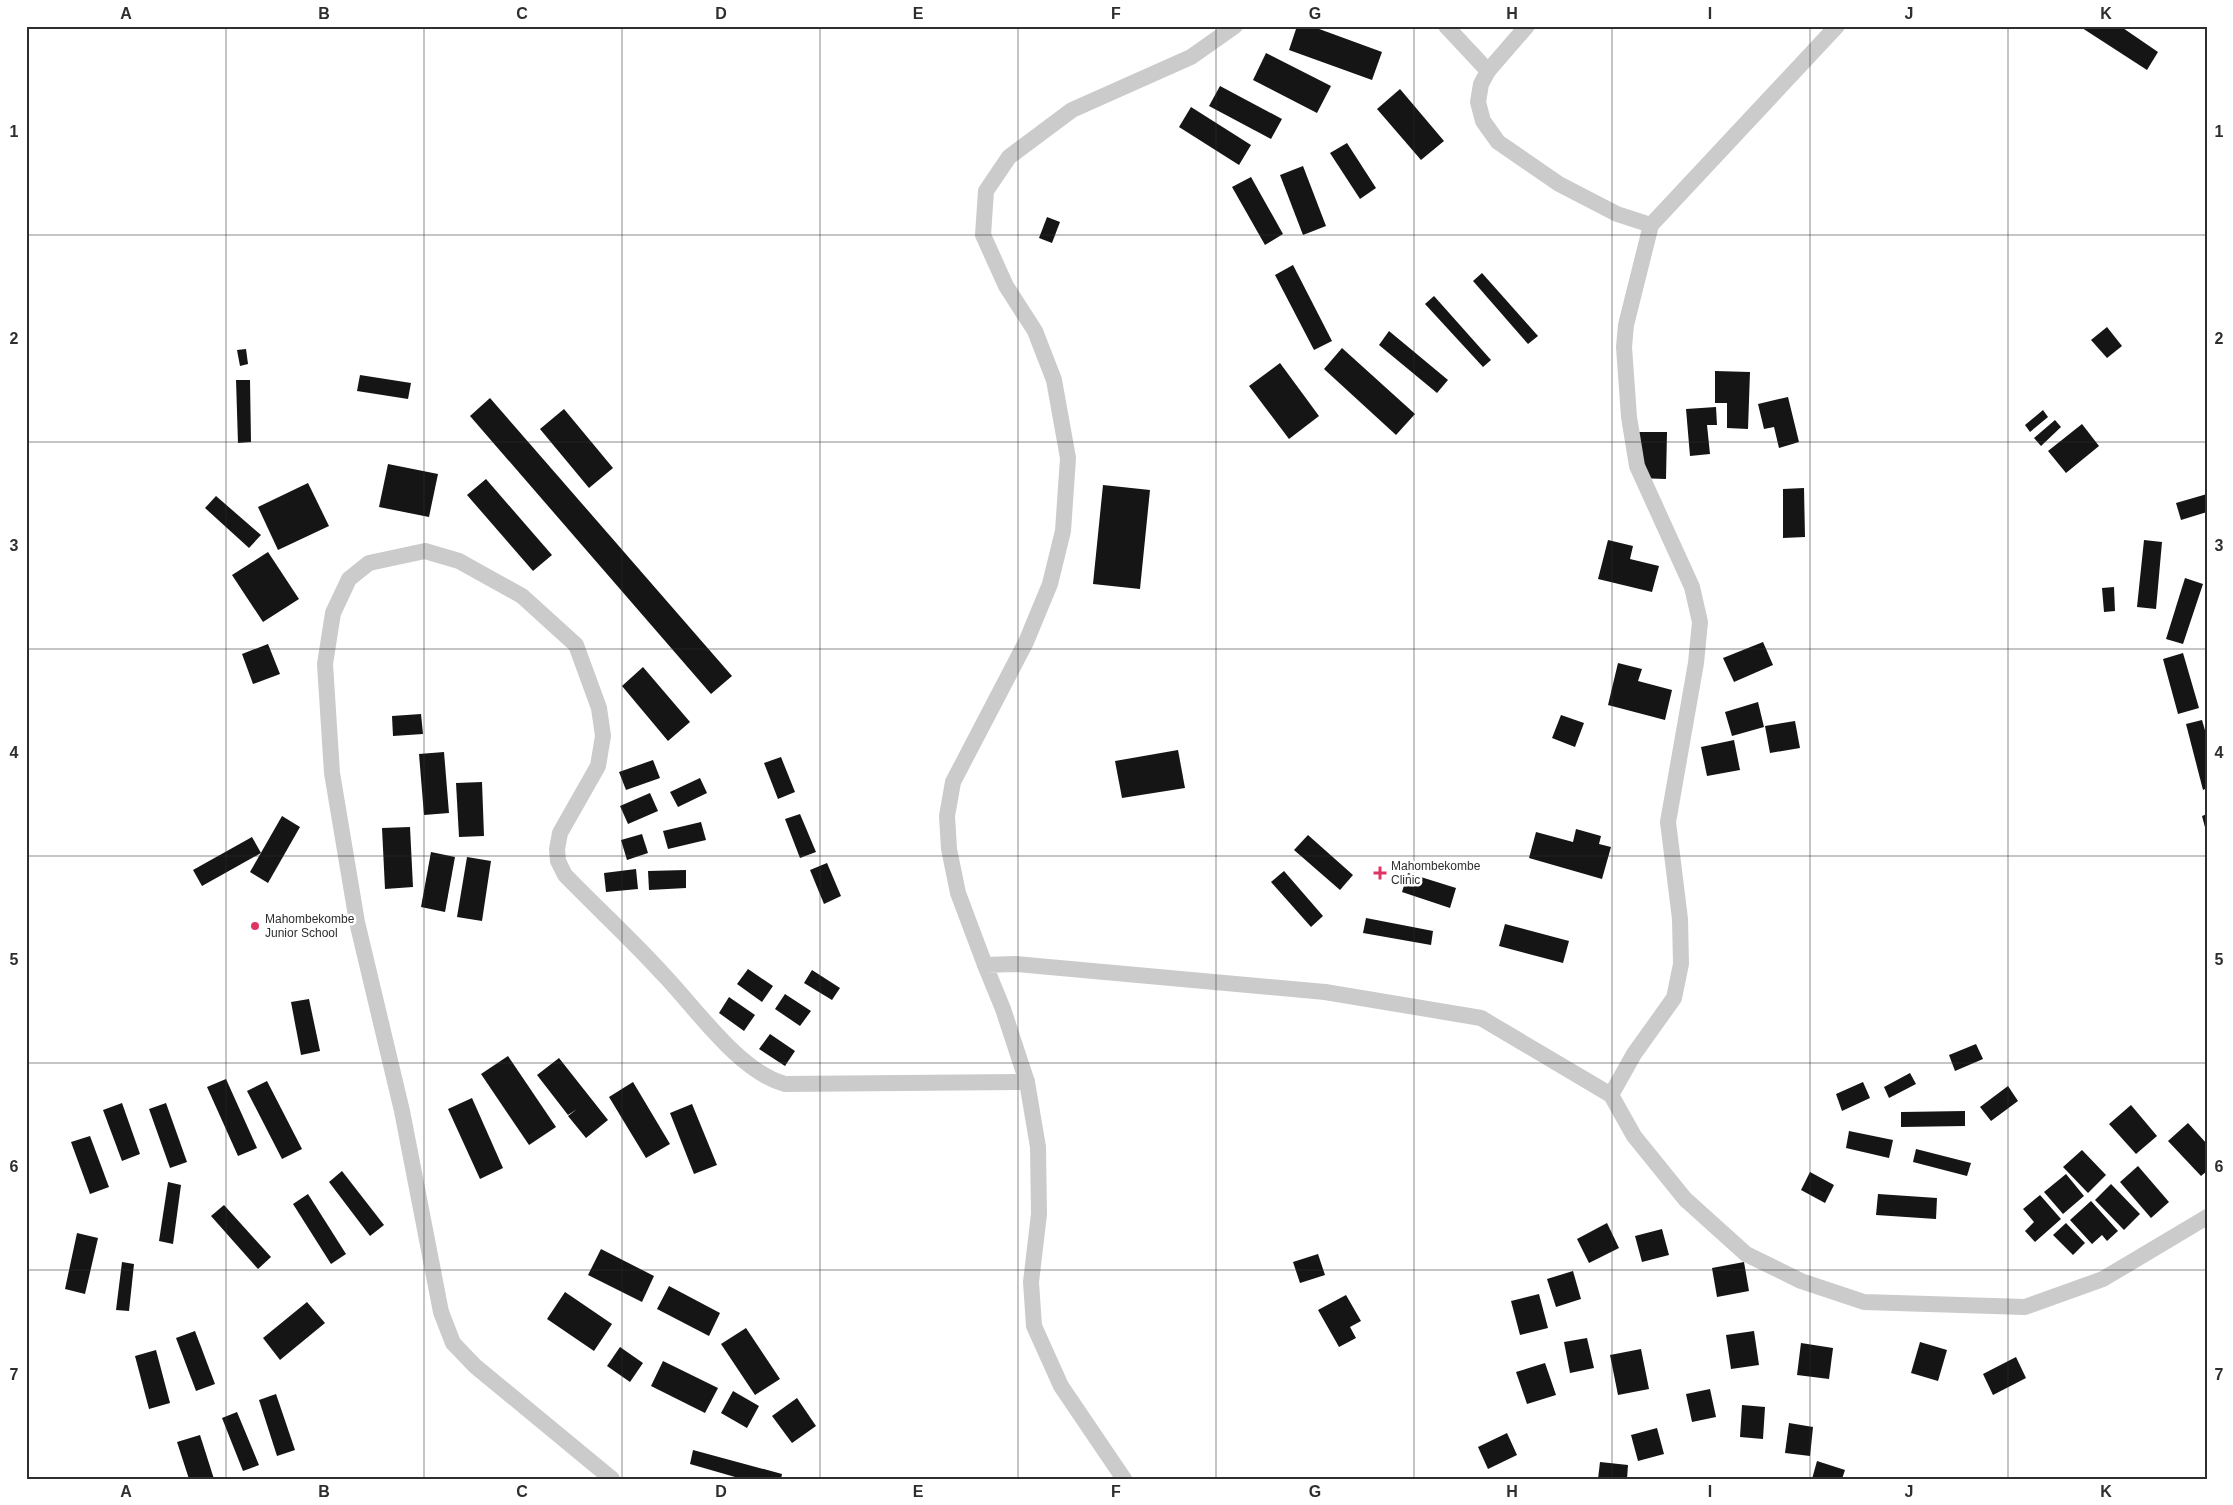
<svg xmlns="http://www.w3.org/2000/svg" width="2233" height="1505" font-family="Arial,sans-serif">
<rect width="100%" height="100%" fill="#fff"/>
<g fill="#151515">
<polygon points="1297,26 1311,26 1382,52 1372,80 1289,50"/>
<polygon points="2079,26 2120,26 2158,52 2147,70"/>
<polygon points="1266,53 1331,86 1317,113 1253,80"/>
<polygon points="1220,86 1282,119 1271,139 1209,106"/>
<polygon points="1400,89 1444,141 1421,160 1377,109"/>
<polygon points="1191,107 1251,145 1239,165 1179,127"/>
<polygon points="1347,143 1376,188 1360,199 1330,153"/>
<polygon points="1303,166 1326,226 1303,235 1280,175"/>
<polygon points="1251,177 1283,234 1265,245 1232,187"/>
<polygon points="1047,217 1060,222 1052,243 1039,238"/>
<polygon points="1293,265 1332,341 1314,350 1275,275"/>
<polygon points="1482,273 1538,336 1528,344 1473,281"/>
<polygon points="1434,296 1491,360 1483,367 1425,304"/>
<polygon points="2107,327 2122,346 2107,358 2091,340"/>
<polygon points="1389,331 1448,380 1437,393 1379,345"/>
<polygon points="1342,348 1415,414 1396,435 1324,369"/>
<polygon points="246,349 248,364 240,366 237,350"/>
<polygon points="1280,363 1319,416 1289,439 1249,386"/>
<polygon points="1715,371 1750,372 1748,429 1727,428 1727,403 1715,403"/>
<polygon points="360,375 411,383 408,399 357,391"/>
<polygon points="236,380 250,380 251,442 238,443"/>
<polygon points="1788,397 1799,442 1779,448 1774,427 1764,429 1758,404"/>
<polygon points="490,398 732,676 711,694 470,416"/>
<polygon points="1716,407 1717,425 1707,425 1710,454 1690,456 1686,409"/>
<polygon points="564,409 613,468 589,488 540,429"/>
<polygon points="2043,410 2048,417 2030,432 2025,425"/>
<polygon points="2055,420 2061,427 2041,446 2034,438"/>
<polygon points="2082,424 2099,446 2066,473 2048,451"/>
<polygon points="1637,432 1667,432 1666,479 1636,478"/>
<polygon points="388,464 438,474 429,517 379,507"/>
<polygon points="486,479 552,555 533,571 467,495"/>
<polygon points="308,483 329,526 278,550 258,507"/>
<polygon points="1103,485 1150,490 1140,589 1093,584"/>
<polygon points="1804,488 1805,537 1783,538 1783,489"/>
<polygon points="2207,494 2207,512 2181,520 2176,503"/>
<polygon points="216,496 261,535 249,548 205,508"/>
<polygon points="1608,540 1633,546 1630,559 1659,566 1652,592 1598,579"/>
<polygon points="2144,540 2162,542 2156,609 2137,607"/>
<polygon points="268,552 299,599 263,622 232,575"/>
<polygon points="2185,578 2203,584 2183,644 2166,639"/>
<polygon points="2114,587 2115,611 2104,612 2102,588"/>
<polygon points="1763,642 1773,665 1734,682 1723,658"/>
<polygon points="268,644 280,674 253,684 242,654"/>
<polygon points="2183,653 2199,708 2178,714 2163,659"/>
<polygon points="1618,663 1642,669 1638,681 1672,690 1665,720 1608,705"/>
<polygon points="643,667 690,722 668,741 622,686"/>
<polygon points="1758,702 1764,727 1732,736 1725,712"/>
<polygon points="421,714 423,734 393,736 392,716"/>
<polygon points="1561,715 1584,723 1575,747 1552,738"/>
<polygon points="2202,720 2207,737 2207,788 2203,790 2186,724"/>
<polygon points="1795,721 1800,748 1770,753 1765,726"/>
<polygon points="1734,740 1740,770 1707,776 1701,747"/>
<polygon points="1178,750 1185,788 1122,798 1115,761"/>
<polygon points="444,752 449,813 424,815 419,754"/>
<polygon points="781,757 795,792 778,799 764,763"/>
<polygon points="653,760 660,778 626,790 619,772"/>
<polygon points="700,778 707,793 678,807 670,792"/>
<polygon points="482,782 484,836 459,837 456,783"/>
<polygon points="650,793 658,811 628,824 620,806"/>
<polygon points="800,814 816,852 800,858 785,819"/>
<polygon points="2207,814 2207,831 2206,831 2202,816"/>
<polygon points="282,816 300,827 268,883 250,872"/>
<polygon points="701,822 706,840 668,849 663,831"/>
<polygon points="410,827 413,887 385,889 382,828"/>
<polygon points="1576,829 1601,836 1599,844 1611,847 1602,879 1529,858 1536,832 1573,842"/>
<polygon points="642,834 648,853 627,860 621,840"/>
<polygon points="1308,835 1353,875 1340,890 1294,850"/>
<polygon points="252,837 261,853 202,886 193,870"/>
<polygon points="431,852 455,857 445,912 421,907"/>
<polygon points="467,857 491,861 482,921 457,917"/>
<polygon points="827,863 841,896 824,904 810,870"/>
<polygon points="636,869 638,889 606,892 604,873"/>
<polygon points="686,870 686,888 649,890 648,871"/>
<polygon points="1284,871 1323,916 1311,927 1271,882"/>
<polygon points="1408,873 1456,888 1450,908 1402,892"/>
<polygon points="1366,918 1433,931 1431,945 1363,933"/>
<polygon points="1505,924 1569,941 1563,963 1499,946"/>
<polygon points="748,969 773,986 762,1002 737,984"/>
<polygon points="812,970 840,988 832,1000 804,983"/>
<polygon points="785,994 811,1011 800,1026 775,1009"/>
<polygon points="729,997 755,1015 744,1031 719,1013"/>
<polygon points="309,999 320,1051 301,1055 291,1002"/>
<polygon points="770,1034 795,1051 785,1066 759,1049"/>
<polygon points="1976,1044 1983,1059 1955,1071 1949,1055"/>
<polygon points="508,1056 556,1127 529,1145 481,1074"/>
<polygon points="559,1058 608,1120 586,1138 568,1116 577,1109 568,1115 537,1075"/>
<polygon points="1910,1073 1916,1084 1889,1098 1884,1087"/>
<polygon points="226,1079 257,1148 238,1156 207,1087"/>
<polygon points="267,1081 302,1149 282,1159 247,1091"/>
<polygon points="633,1082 670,1144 646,1158 609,1097"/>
<polygon points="1863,1082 1870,1098 1842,1111 1836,1094"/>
<polygon points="2008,1086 2018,1101 1991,1121 1980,1107"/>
<polygon points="472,1098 503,1168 480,1179 448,1109"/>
<polygon points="122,1103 140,1154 122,1161 103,1110"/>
<polygon points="166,1103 187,1162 170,1168 149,1109"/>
<polygon points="692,1104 717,1165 694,1174 670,1113"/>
<polygon points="2131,1105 2157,1136 2136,1154 2109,1124"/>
<polygon points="1965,1111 1965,1126 1901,1127 1901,1112"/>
<polygon points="2188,1123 2207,1144 2207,1171 2201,1176 2168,1141"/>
<polygon points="1849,1131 1893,1140 1889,1158 1846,1148"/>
<polygon points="90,1136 109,1187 90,1194 71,1142"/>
<polygon points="1916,1149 1971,1163 1967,1176 1913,1162"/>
<polygon points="2082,1150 2106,1175 2088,1193 2063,1167"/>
<polygon points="2138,1166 2169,1202 2151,1218 2120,1182"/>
<polygon points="342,1171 384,1225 370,1236 329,1182"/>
<polygon points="1810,1172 1834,1185 1825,1203 1801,1190"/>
<polygon points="2066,1174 2084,1196 2063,1214 2044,1192"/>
<polygon points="168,1182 181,1185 173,1244 159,1241"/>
<polygon points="2111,1184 2140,1214 2124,1230 2095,1200"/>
<polygon points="308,1194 346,1254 331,1264 293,1204"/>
<polygon points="1878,1194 1937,1198 1936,1219 1876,1215"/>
<polygon points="2040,1195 2061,1219 2035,1242 2025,1231 2034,1222 2023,1209"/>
<polygon points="2091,1201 2118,1231 2107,1241 2102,1235 2092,1244 2070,1220"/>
<polygon points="224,1205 271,1257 258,1269 211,1216"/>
<polygon points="1607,1223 1619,1248 1589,1263 1577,1239"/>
<polygon points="2066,1223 2085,1243 2073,1255 2053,1235"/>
<polygon points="1662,1229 1669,1255 1642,1262 1635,1236"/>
<polygon points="77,1233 98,1238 85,1294 65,1289"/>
<polygon points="601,1249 654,1276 642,1302 588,1275"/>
<polygon points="1318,1254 1325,1275 1300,1283 1293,1262"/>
<polygon points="122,1262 134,1264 129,1311 116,1310"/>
<polygon points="1744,1262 1749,1291 1717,1297 1712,1268"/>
<polygon points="1573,1271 1581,1299 1556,1307 1547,1279"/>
<polygon points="669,1286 720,1313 709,1336 657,1309"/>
<polygon points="565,1292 612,1324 594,1351 547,1319"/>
<polygon points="1539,1294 1548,1328 1520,1335 1511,1301"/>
<polygon points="1346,1295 1361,1321 1350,1327 1356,1338 1339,1347 1318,1310"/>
<polygon points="307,1302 325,1323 280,1360 263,1338"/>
<polygon points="746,1328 780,1379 755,1395 721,1344"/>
<polygon points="195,1331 215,1384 196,1391 176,1338"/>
<polygon points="1754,1331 1759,1365 1731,1369 1726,1335"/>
<polygon points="1587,1338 1594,1368 1570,1373 1564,1342"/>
<polygon points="1920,1342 1947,1350 1938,1381 1911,1373"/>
<polygon points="1801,1343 1833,1348 1829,1379 1797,1375"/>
<polygon points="620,1347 643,1363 630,1382 607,1366"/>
<polygon points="1641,1349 1649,1389 1618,1395 1610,1355"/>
<polygon points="156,1350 170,1403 149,1409 135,1356"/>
<polygon points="2016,1357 2026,1378 1993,1395 1983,1374"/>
<polygon points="663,1361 718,1388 705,1413 651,1386"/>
<polygon points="1545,1363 1556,1395 1527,1404 1516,1372"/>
<polygon points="1710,1389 1716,1417 1692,1422 1686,1394"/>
<polygon points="733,1391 759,1406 747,1428 721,1413"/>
<polygon points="276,1394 295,1450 277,1456 259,1400"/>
<polygon points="797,1398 816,1426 792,1443 772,1416"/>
<polygon points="1742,1405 1765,1407 1763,1439 1740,1437"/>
<polygon points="237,1412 259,1465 243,1471 222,1418"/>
<polygon points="1789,1423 1813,1427 1810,1456 1785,1453"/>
<polygon points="1657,1428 1664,1454 1638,1461 1631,1435"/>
<polygon points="1507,1433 1517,1455 1488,1469 1478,1447"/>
<polygon points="200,1435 214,1479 189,1479 177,1442"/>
<polygon points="693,1450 782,1474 781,1479 742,1479 690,1464"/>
<polygon points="1817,1461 1845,1470 1842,1479 1812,1479"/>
<polygon points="1600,1462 1628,1465 1627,1479 1598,1479"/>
</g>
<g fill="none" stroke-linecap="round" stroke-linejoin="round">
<g stroke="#cbcbcb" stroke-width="16">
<polyline points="1446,26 1488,71 1481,84 1478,102 1483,121 1498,142 1559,184 1617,214 1651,225"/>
<polyline points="1488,71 1527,26"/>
<polyline points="985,965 958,893 949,849 947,816 953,782 1026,642 1050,584 1063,531 1068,458 1054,380 1035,331 1006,286 983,235 986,191 1009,157 1072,110 1191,57 1235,26"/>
<polyline points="1611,1095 1634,1054 1674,998 1681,964 1680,919 1668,822 1696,663 1700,622 1692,587 1637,466 1629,417 1624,347 1626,325 1651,225 1837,26"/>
<path d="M 612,1479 L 475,1366 L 453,1343 L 441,1312 L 402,1111 L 357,922 L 332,773 L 325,664 L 333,613 L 349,579 L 369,563 L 425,551 L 459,561 L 522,596 L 576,645 L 599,708 L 603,736 L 598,766 L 560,833 L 557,849 L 558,861 L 565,875 C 597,908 631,939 662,973 C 695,1007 739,1072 785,1084 L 1027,1082"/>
<polyline points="1124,1479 1061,1386 1034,1326 1031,1282 1039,1214 1038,1147 1027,1082 1003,1009 985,965 1015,964 1325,992 1481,1018 1611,1095 1634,1136 1685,1199 1746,1254 1801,1281 1864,1302 2025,1307 2103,1279 2207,1217"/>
</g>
</g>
<path fill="none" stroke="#2e2e2e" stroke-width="1" stroke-opacity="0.55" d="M 226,26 L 226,1479M 424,26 L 424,1479M 622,26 L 622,1479M 820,26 L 820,1479M 1018,26 L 1018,1479M 1216,26 L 1216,1479M 1414,26 L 1414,1479M 1612,26 L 1612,1479M 1810,26 L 1810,1479M 2008,26 L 2008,1479M 26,235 L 2207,235M 26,442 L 2207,442M 26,649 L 2207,649M 26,856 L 2207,856M 26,1063 L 2207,1063M 26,1270 L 2207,1270"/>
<g fill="#df3563" stroke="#fff" stroke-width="2">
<path d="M1377.5 865.5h5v5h5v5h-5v5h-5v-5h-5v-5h5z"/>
<circle cx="255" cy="926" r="5"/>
</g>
<g text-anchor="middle" stroke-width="5" stroke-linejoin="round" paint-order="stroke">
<g font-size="12" fill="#2e2e2e" stroke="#fff" text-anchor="start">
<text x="1391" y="870">Mahombekombe<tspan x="1391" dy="14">Clinic</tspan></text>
<text x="265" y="923">Mahombekombe<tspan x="265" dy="14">Junior School</tspan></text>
</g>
</g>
<rect width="2233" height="1505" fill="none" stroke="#ffffff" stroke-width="55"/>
<rect x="28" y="28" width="2178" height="1450" fill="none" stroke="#2e2e2e" stroke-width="2"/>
<g font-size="16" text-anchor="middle" font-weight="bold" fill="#2e2e2e">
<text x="126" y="19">A</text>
<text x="324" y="19">B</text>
<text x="522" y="19">C</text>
<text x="721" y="19">D</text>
<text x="918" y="19">E</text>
<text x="1116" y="19">F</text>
<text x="1315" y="19">G</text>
<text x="1512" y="19">H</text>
<text x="1710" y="19">I</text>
<text x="1909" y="19">J</text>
<text x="2106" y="19">K</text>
<text x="14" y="137">1</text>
<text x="2219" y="137">1</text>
<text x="14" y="344">2</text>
<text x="2219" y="344">2</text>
<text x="14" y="551">3</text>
<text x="2219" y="551">3</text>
<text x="14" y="758">4</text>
<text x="2219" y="758">4</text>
<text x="14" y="965">5</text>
<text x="2219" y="965">5</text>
<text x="14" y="1172">6</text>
<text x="2219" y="1172">6</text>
<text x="14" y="1380">7</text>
<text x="2219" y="1380">7</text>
<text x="126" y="1497">A</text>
<text x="324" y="1497">B</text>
<text x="522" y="1497">C</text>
<text x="721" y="1497">D</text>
<text x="918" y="1497">E</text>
<text x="1116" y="1497">F</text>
<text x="1315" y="1497">G</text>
<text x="1512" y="1497">H</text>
<text x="1710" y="1497">I</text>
<text x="1909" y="1497">J</text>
<text x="2106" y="1497">K</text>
</g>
</svg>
